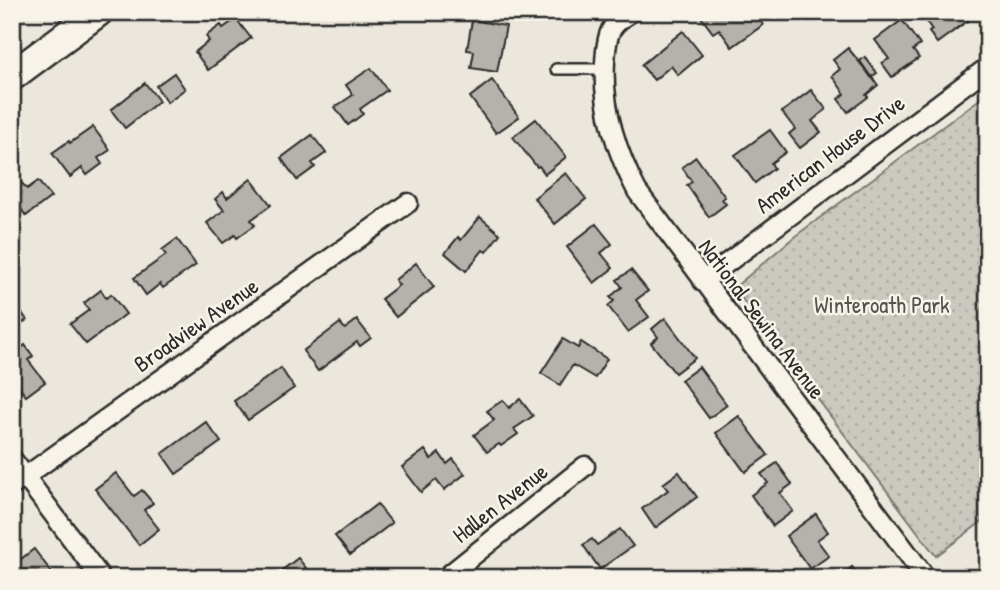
<svg xmlns="http://www.w3.org/2000/svg" width="1000" height="590" font-family="'Patrick Hand',sans-serif">
<defs>
<pattern id="park-dots" width="8" height="8" patternUnits="userSpaceOnUse" patternTransform="scale(1.75)"><rect width="8" height="8" fill="#cbc8bf"/><path d="M2 2h.1M6 6h.1" fill="none" stroke="#aeaca4" stroke-width="1.8" stroke-linecap="round"/></pattern>
</defs>
<rect width="100%" height="100%" fill="#ebe7dd"/>
<filter id="ink" filterUnits="userSpaceOnUse"><feTurbulence type="fractalNoise" baseFrequency=".0143" numOctaves="2"/><feDisplacementMap in="SourceGraphic" scale="14" xChannelSelector="R" yChannelSelector="G"/><feConvolveMatrix kernelMatrix="1 2 1 2 8 2 1 2 1" color-interpolation-filters="sRGB"/></filter>
<g filter="url(#ink)">
<polygon fill="url(#park-dots)" stroke="#7b7a75" stroke-width="2" points="988,93 988,517 936,556 734,288 794,237"/>
<g fill="#b5b2ab" stroke="#2b2b2b" stroke-width="2">
<polygon points="708,12 754,12 763,25 732,47 719,29 713,33 701,17"/>
<polygon points="928,12 969,12 973,17 937,43 929,32 932,30 923,16"/>
<polygon points="236,19 251,38 208,70 195,52 209,41 206,36 221,25 223,28"/>
<polygon points="472,20 506,26 497,72 471,68 474,51 467,50"/>
<polygon points="902,20 920,45 913,50 919,58 892,77 882,63 889,59 875,40"/>
<polygon points="683,31 702,55 678,75 671,66 654,80 641,65"/>
<polygon points="848,48 878,85 866,95 868,97 848,112 838,99 845,94 832,76 840,69 833,60"/>
<polygon points="865,57 877,73 871,77 860,61"/>
<polygon points="371,68 387,90 360,109 363,114 348,125 335,107 353,95 346,85"/>
<polygon points="174,73 185,89 167,102 156,86"/>
<polygon points="492,80 519,117 496,133 470,97"/>
<polygon points="145,83 159,101 125,128 111,110"/>
<polygon points="811,90 826,109 812,121 821,132 800,148 789,134 795,129 782,112"/>
<polygon points="536,119 566,157 545,174 539,166 537,167 513,137"/>
<polygon points="93,127 110,150 98,158 102,164 87,175 82,168 70,177 52,153 69,141 70,143"/>
<polygon points="770,130 786,152 771,163 774,168 755,183 735,155"/>
<polygon points="312,135 326,153 312,163 315,167 297,180 281,158"/>
<polygon points="696,157 725,197 722,199 726,204 709,217 687,185 692,182 682,167"/>
<polygon points="566,173 586,199 555,224 534,198"/>
<polygon points="251,179 271,205 251,220 255,225 237,238 235,235 223,243 207,223 224,210 215,199 223,192 227,198"/>
<polygon points="19,180 27,189 38,181 51,197 26,216 21,209 12,216 12,185"/>
<polygon points="480,217 500,234 486,252 483,250 466,271 445,253 458,237 461,240"/>
<polygon points="596,224 612,244 601,253 613,268 594,283 567,247"/>
<polygon points="177,239 196,265 163,288 160,284 146,295 134,278 166,255 162,250"/>
<polygon points="416,263 434,287 396,317 381,299 399,285 395,280"/>
<polygon points="631,270 648,291 636,300 649,317 628,332 608,306 614,301 610,297 622,287 617,280"/>
<polygon points="101,290 106,298 111,294 126,314 86,344 70,324 89,310 84,303"/>
<polygon points="15,303 27,320 12,330 12,304"/>
<polygon points="665,318 695,358 675,373 651,343 658,337 652,329"/>
<polygon points="357,320 371,338 360,346 357,342 318,371 303,351 340,323 345,329"/>
<polygon points="12,339 20,349 25,345 33,356 28,360 45,382 26,396 12,377"/>
<polygon points="563,339 578,348 581,342 607,359 595,378 573,365 560,385 541,373"/>
<polygon points="699,367 727,405 709,418 681,380"/>
<polygon points="281,368 294,388 248,420 234,401"/>
<polygon points="520,399 533,416 514,429 518,434 501,446 499,444 487,452 474,435 494,420 487,411 503,400 509,408"/>
<polygon points="739,416 768,455 745,472 716,433"/>
<polygon points="206,422 221,442 176,474 162,454"/>
<polygon points="425,450 431,459 439,453 447,464 453,459 465,474 444,490 436,480 421,492 402,467"/>
<polygon points="777,463 792,484 780,493 793,511 773,526 751,495 768,483 761,474"/>
<polygon points="679,472 697,497 655,528 642,509 668,490 663,484"/>
<polygon points="116,473 134,496 142,490 153,503 144,510 159,529 139,545 95,489"/>
<polygon points="377,504 392,523 350,555 335,536"/>
<polygon points="816,514 828,532 817,540 829,556 810,569 786,536"/>
<polygon points="620,529 633,546 600,569 583,545 592,539 597,545"/>
<polygon points="34,549 52,573 47,578 12,578 12,566"/>
<polygon points="298,558 306,568 296,575 298,578 272,578"/>
<polygon points="852,567 861,578 838,578"/>
</g>
<g fill="none" stroke-linecap="round" stroke-linejoin="round">
<g stroke="#2b2b2b" stroke-width="14">
<polyline id="service" points="556,69 605,69"/>
</g>
<g stroke="#2b2b2b" stroke-width="23">
<g id="minor">
<path d="M 631,12 C 623,17 615,22 611,30 C 606,40 606,51 605,62 C 602,108 616,151 637,191 L 926,578"/>
<polyline points="703,281 988,67"/>
<polyline points="12,459 101,578"/>
<polyline points="12,486 408,203"/>
<polyline points="445,578 585,466"/>
</g>
</g>
<g stroke="#2b2b2b" stroke-width="33">
<polyline id="primary" points="12,76 98,12"/>
</g>
<use href="#service" stroke="#f7f3e8" stroke-width="9"/>
<use href="#minor" stroke="#f7f3e8" stroke-width="18"/>
<use href="#primary" stroke="#f7f3e8" stroke-width="28"/>
</g>
</g>
<g text-anchor="middle" stroke-width="5" stroke-linejoin="round" paint-order="stroke">
<g font-size="23" fill="#2b2b2b" stroke="#f7f3e8">
<text transform="translate(830 154) rotate(-37)" y="8">American House Drive</text>
<text transform="translate(762 319) rotate(53)" y="8">National Sewina Avenue</text>
<text transform="translate(196 325) rotate(-35)" y="8">Broadview Avenue</text>
<text transform="translate(500 503) rotate(-38)" y="8">Hallen Avenue</text>
</g>
<g font-size="23" fill="#535250" stroke="#f7f3e8">
<text x="882" y="313">Winteroath Park</text>
</g>
</g>
<rect width="1000" height="590" fill="none" stroke="#f7f3e8" stroke-width="42"/>
<rect x="21" y="21" width="958" height="548" fill="none" stroke="#2b2b2b" stroke-width="2.5" filter="url(#ink)"/>
</svg>
